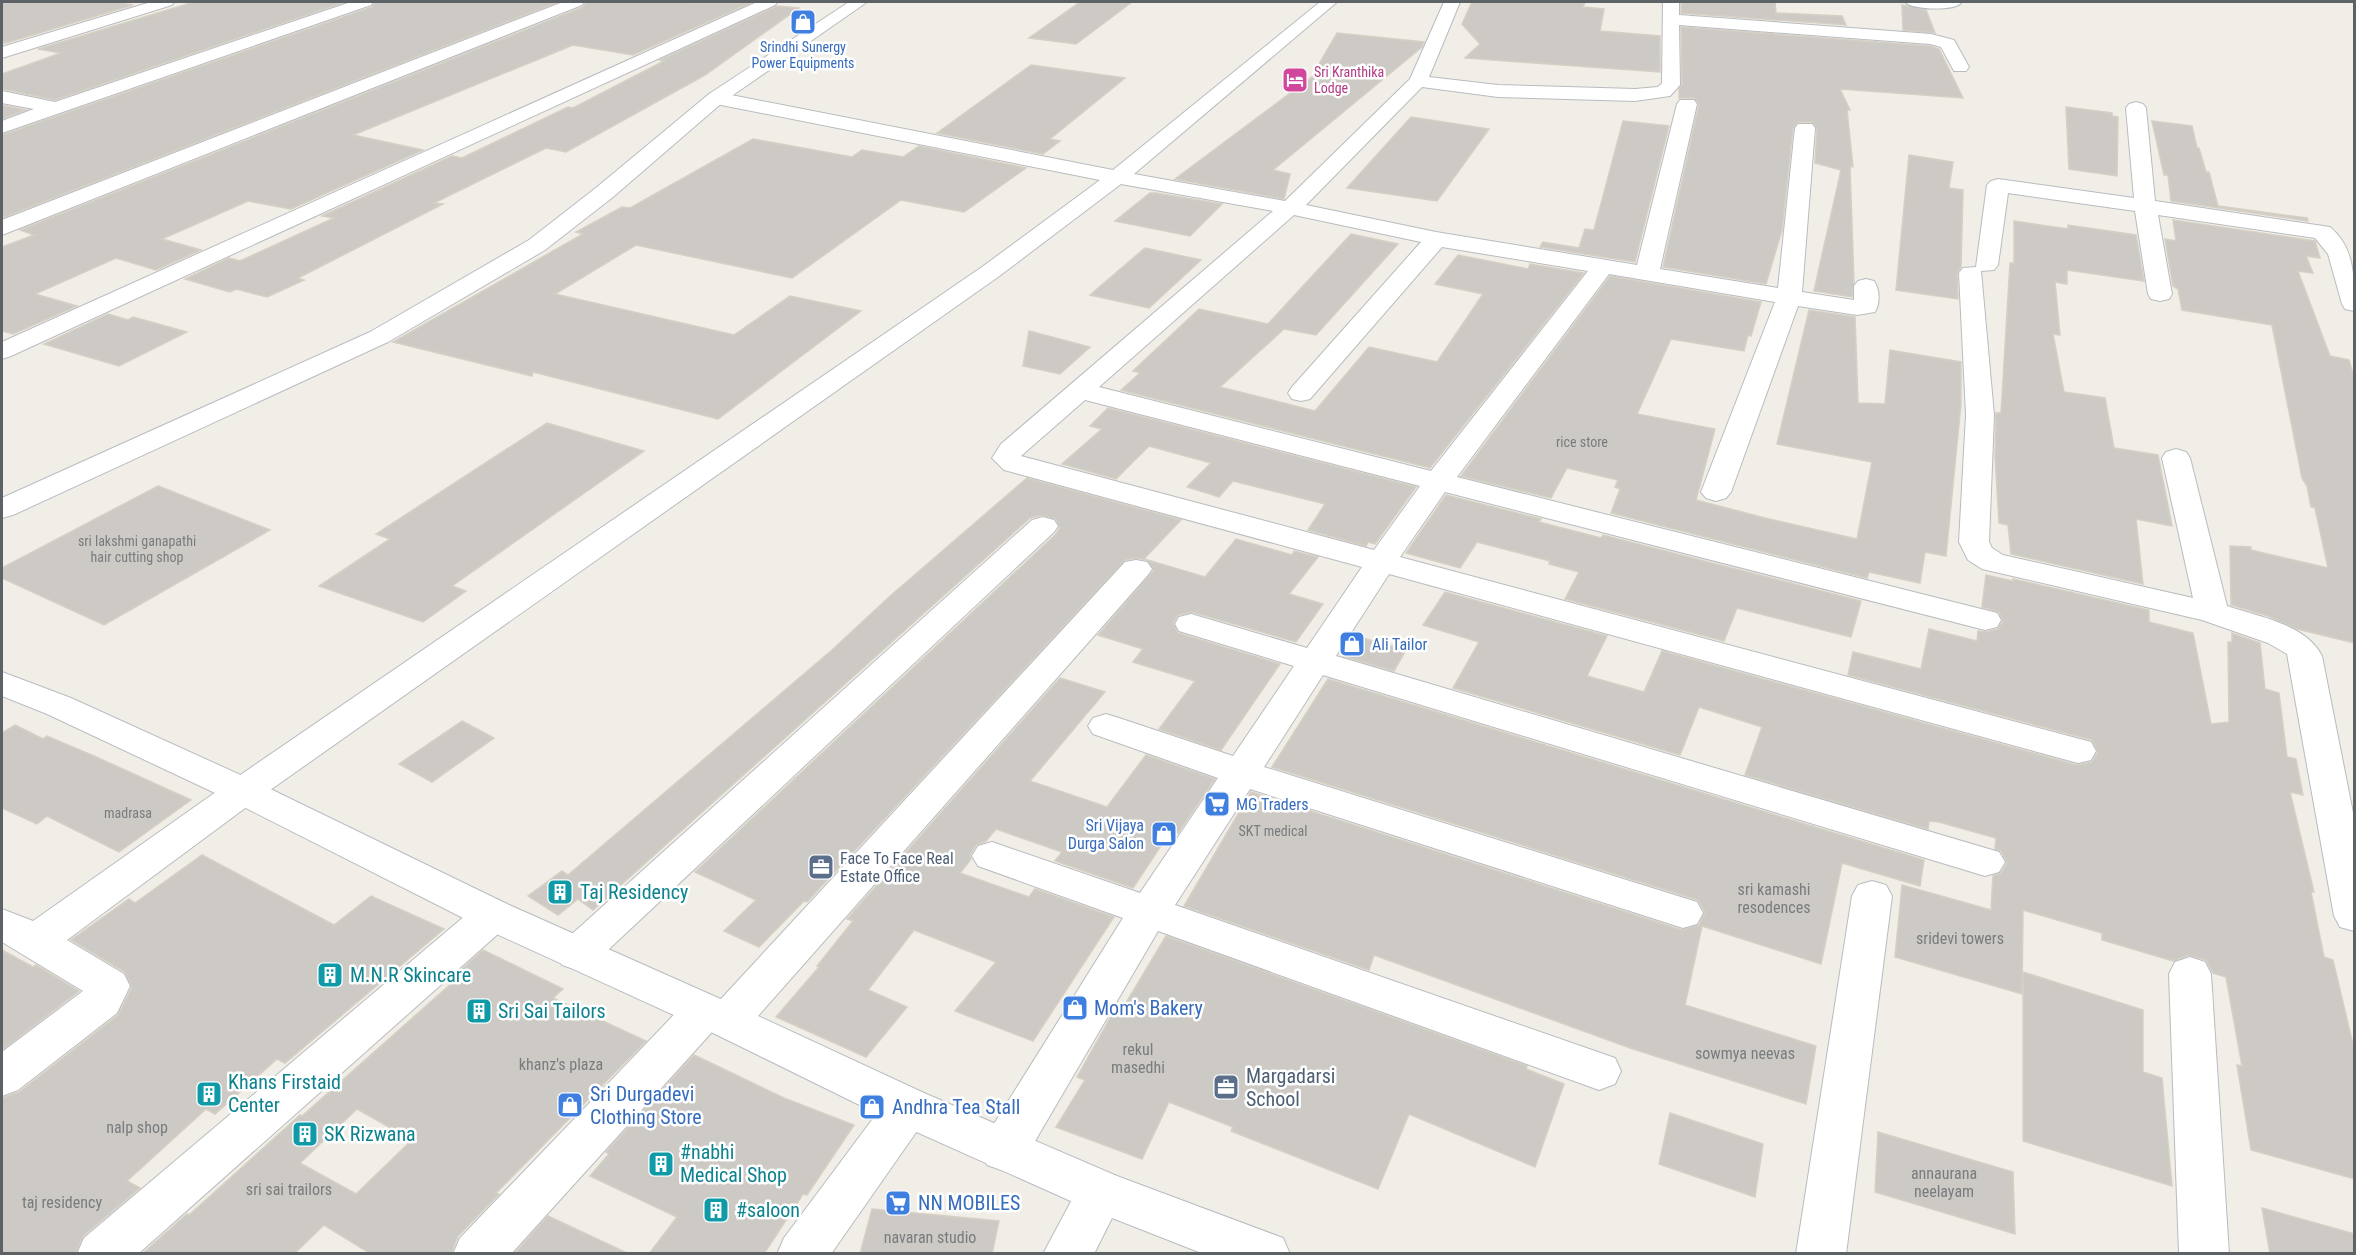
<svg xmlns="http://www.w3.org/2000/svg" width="2356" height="1255" font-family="'Roboto Condensed',sans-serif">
<rect width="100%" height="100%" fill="#f0eee6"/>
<g fill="#cdcac5" stroke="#d6cfc4" stroke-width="1.5" fill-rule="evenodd">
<polygon points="2,2 114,2 133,5 6,43 2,43"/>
<polygon points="194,2 345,2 55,100 2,89 2,74 61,53 38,49"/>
<polygon points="375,2 558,2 2,218 2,135 372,7"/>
<polygon points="586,2 750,3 633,55 573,45 353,135 423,150 291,209 248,201 162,239 201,250 156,270 116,258 35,294 77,306 13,334 2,331 2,247 34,235 20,230 583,7"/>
<polygon points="1080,2 1132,2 1076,44 1029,38"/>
<polygon points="1472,2 1585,2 1583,7 1604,9 1600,31 1660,36 1660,72 1465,58 1480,44 1462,24"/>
<polygon points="1681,2 1775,2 1776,13 1842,16 1846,25 1681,13"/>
<polygon points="1902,5 1926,10 1935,33 1903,30"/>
<polygon points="777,6 799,8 705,75 566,152 546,148 434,203 443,204 298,278 304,280 267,297 236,289 230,292 185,279 229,258 240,261 334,218 322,216 452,156 462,158 568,107 573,108 664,61 660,60"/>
<polygon points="1681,27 1930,46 1939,49 1963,98 1840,89 1850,110 1847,110 1853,167 1850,166 1854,282 1852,297 1814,291 1841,170 1815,163 1817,128 1812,122 1798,122 1793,128 1782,230 1766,284 1663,267 1699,104 1694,98 1679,98 1679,89 1682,85"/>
<polygon points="1337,33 1424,42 1422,47 1273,170 1290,174 1284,199 1175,179 1321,70 1318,66"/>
<polygon points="1031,65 1125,78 1050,139 1060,141 1043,154 937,133"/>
<polygon points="2,105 26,110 2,119"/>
<polygon points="2066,107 2112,113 2112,116 2118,117 2117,176 2069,169"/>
<polygon points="1411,117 1489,129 1437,201 1347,188"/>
<polygon points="1623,121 1669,126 1635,262 1540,247 1543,242 1579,248 1585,229 1594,230"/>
<polygon points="2152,121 2192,126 2197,148 2199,148 2206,172 2209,172 2218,206 2307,218 2308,221 2171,201 2168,175 2164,175"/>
<polygon points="753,139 852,157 862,150 903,157 919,146 1026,168 964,212 901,200 792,278 636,245 555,294 734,335 790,296 861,311 718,419 533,372 532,376 393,342 583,234 576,232 622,207 630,208"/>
<polygon points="1909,155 1953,162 1949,188 1963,190 1961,267 1957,273 1958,299 1896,290"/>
<polygon points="1150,193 1156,193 1222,204 1190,236 1115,221"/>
<polygon points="2173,220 2315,241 2320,258 2306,256 2313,273 2298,271 2330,356 2349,360 2355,381 2355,643 2297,629 2268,616 2231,605 2230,546 2251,547 2251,550 2328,568 2315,508 2311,507 2307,486 2302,478 2272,325 2182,310 2178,289 2173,286 2165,239 2176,241"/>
<polygon points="2014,221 2068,229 2068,225 2136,235 2144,281 2067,270 2067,284 2055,282 2060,335 2053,334 2064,392 2105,398 2114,448 2158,455 2172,526 2136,519 2143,584 2011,554 2008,525 1999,523 1995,457 1996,413 2001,413 2010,263 2014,263"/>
<polygon points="1351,234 1398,244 1316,335 1284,329 1220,387 1315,411 1369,347 1437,362 1483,294 1435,284 1458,255 1528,269 1530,264 1584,273 1430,468 1121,390 1140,373 1133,371 1199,309 1268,324"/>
<polygon points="1145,248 1201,260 1149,308 1090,295"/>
<polygon points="1610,276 1761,302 1751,336 1748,335 1744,351 1671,339 1637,414 1715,429 1696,500 1765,518 1857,539 1872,462 1777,444 1809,310 1855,317 1858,403 1885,404 1890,350 1961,362 1961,404 1946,556 1925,552 1920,583 1869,572 1867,578 1611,513 1620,489 1615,487 1618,480 1567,468 1551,498 1461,476"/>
<polygon points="108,314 128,320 133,317 187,332 119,366 44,344"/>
<polygon points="1029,331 1090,347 1060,374 1023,366"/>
<polygon points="1108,408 1416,487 1375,544 1368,542 1366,546 1308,530 1325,504 1233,481 1219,497 1187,487 1211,463 1149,446 1116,479 1062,464 1102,429 1090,426"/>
<polygon points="547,423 644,451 452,586 466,591 423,622 319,586 390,539 376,534"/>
<polygon points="1027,478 1181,520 1144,559 1205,577 1236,539 1292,555 1294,551 1318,557 1289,594 1323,604 1296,642 1192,612 1178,615 1173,623 1178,633 1280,664 1221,750 1159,729 1195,681 1133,662 1143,649 1098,635 1154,570 1147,560 1136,558 1125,560 807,902 804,901 759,947 724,931 756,900 695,872 1056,534 1060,527 1056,519 1042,515 1030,518 593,910 578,899 558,915 528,896 562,871 568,875 832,650 889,597"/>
<polygon points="158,486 270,530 104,625 2,578 2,568"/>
<polygon points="1446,495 1541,519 1539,522 1601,538 1603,535 1861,601 1851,637 1737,608 1724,641 1565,599 1579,572 1549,564 1550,561 1477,542 1460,568 1406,553"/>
<polygon points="1986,575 2013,581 2013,579 2149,610 2149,622 2193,633 2211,724 2229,722 2228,642 2232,642 2232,633 2260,643 2265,689 2279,693 2287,757 2296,759 2303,795 2290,792 2314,892 2311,892 2324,957 2333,960 2355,1053 2355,1179 2251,1150 2237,1065 2242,1066 2226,977 2213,973 2206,960 2189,955 2173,961 2102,940 2102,933 2023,910 2022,994 1895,957 1902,885 1991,910 1993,876 2001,873 2007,863 2001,851 1995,849 1996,838 1939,822 1929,821 1928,829 1745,775 1762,727 1699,707 1680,755 1453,688 1479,642 1423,625 1445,592 1607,636 1587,676 1644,692 1662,651 2077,765 2092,762 2098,752 2092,740 1848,675 1853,652 1921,669 1929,629 1977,641 1978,631 1986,632 1998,629 2003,621 1999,612 1982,607"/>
<polygon points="1355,636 1406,650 1394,671 1343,656"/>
<polygon points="1060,678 1105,692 1030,781 1107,807 1146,755 1215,779 1178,833 1172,829 1133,888 1055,861 1062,852 996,829 986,841 976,845 970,855 971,859 960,873 1029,897 1035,889 1114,917 1033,1041 955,1011 996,962 914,930 868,990 907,1007 866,1057 776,1017 819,967 817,966 853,921 847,919"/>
<polygon points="1328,679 1924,860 1920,886 1842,863 1821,964 1702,926 1685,1005 1816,1046 1806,1104 1633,1049 1374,955 1369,970 1184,906 1251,792 1682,930 1699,925 1705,912 1698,900 1272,767"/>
<polygon points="462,721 494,738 432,782 399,764"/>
<polygon points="15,725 43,739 47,736 94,756 191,800 119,852 47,816 37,824 2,808 2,733"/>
<polygon points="202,855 334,925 371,896 444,929 285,1063 277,1059 215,1114 206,1109 127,1181 140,1188 83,1236 75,1254 2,1254 2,1098 19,1092 118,1015 132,987 125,972 71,940 129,899 135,903"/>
<polygon points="1166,936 1527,1066 1526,1069 1564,1084 1535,1167 1409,1114 1378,1189 1231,1131 1233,1127 1169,1102 1142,1159 1056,1127 1085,1080 1077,1077 1114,1011 1120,1013"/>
<polygon points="2,950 33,967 36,965 79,991 2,1050"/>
<path d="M 483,950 L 563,989 L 553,998 L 646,1041 L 496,1193 L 499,1194 L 458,1236 L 451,1254 L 371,1254 L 324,1225 L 294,1254 L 142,1254 L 187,1214 L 189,1215 L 300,1115 L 302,1116 L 453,982 L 451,979 ZM 357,1109 L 412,1140 L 356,1194 L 300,1163 Z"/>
<polygon points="2023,972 2143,1010 2143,1072 2162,1078 2172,1186 2023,1141"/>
<polygon points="694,1055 784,1098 854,1125 807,1195 803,1194 764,1254 649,1254 677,1217 590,1176 609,1154 606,1152"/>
<polygon points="1670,1113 1763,1144 1755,1197 1659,1164"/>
<polygon points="1878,1132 2013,1172 2015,1234 1875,1192"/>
<polygon points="2262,1208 2355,1234 2355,1254 2270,1254"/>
<polygon points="872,1209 999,1221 992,1254 860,1254"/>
<polygon points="548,1216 629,1254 514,1254"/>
</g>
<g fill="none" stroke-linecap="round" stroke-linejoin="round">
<g stroke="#b8bcc0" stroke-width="2">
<g id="street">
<polygon points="151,2 174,2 172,5 2,58 2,47"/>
<polygon points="351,2 373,2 371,5 2,133 2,121 34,109 2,103 2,91 55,102"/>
<polygon points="563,2 584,2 582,5 2,235 2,220"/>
<polygon points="757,2 777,2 775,5 11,356 2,359 2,342"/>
<path d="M 1320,2 L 1337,2 L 1134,174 L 1285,201 L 1410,79 L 1444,2 L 1460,2 L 1429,77 L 1498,85 L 1635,89 L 1658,87 L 1662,83 L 1663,2 L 1679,2 L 1679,15 L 1931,34 L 1954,40 L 1969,67 L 1966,71 L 1954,71 L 1941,47 L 1930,44 L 1679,25 L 1680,85 L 1670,96 L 1635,101 L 1498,97 L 1422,87 L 1306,205 L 1436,232 L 1637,265 L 1677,104 L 1680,100 L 1694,100 L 1697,104 L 1660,269 L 1778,288 L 1795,128 L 1798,124 L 1812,124 L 1815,128 L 1802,292 L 1854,300 L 1854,286 L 1858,281 L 1866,279 L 1874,281 C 1880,289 1880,304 1875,312 L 1857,315 L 1798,306 L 1731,492 L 1726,498 L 1716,501 L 1706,498 L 1701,492 L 1775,302 L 1609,274 L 1457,477 L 1997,613 L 2001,620 L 1997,627 L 1985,630 L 1445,492 L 1400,557 L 2091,742 L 2096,751 L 2091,760 L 2078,763 L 1389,574 L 1336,656 L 1999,852 L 2005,862 L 1999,872 L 1985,876 L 1323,675 L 1264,767 L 1697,902 L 1703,913 L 1697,924 L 1683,928 L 1250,789 L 1175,905 L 1615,1058 L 1621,1071 L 1615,1084 L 1599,1090 L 1158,931 L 1021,1165 L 1004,1171 L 987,1165 L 981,1150 L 987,1135 L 1123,918 L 978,866 L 972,856 L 978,846 L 992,842 L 1140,893 L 1218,778 L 1093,734 L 1088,726 L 1093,718 L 1106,714 L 1119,718 L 1233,756 L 1294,666 L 1179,631 L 1175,624 L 1179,617 L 1191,614 L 1307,648 L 1362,567 L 1004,470 L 992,458 L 1001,444 L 1273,211 L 1121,184 L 998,277 L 256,800 L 67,940 L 124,974 L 130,986 L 117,1013 L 18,1090 L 2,1096 L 2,1052 L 83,991 L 2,942 L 2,909 L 33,921 L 230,782 L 982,267 L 1100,180 L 716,104 L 709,102 L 707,98 L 709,94 L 716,92 L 1113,170 ZM 1294,215 L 1421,242 L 1292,387 L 1288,393 L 1292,399 L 1301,401 L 1310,399 L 1442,247 L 1588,271 L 1431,471 L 1099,387 ZM 1085,400 L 1420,486 L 1374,550 L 1021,456 Z"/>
<path d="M 1905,2 L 1960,2 L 1961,3 C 1954,11 1912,10 1905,2 Z"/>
<path d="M 2136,102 L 2143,104 L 2146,108 L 2155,201 L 2330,227 C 2356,249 2354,279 2354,311 L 2345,309 L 2342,304 L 2328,254 L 2315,238 L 2158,215 L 2172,294 L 2169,299 L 2160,301 L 2151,299 L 2148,294 L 2135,211 L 2008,193 L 1998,265 L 1994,270 L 1981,271 L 1994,415 L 1989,542 L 1992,548 L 2003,555 L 2193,598 L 2162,458 L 2166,452 L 2176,449 L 2186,452 L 2190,458 L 2227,606 C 2259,617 2306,624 2322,656 L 2354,818 L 2354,931 L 2340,927 L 2334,916 L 2287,654 L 2268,643 L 2202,620 L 1982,569 L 1968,560 L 1959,542 L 1966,415 L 1959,273 L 1963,268 L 1976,267 L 1987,185 L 1991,181 L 1998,179 L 2134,198 L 2126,108 L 2129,104 Z"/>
<polygon points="1043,517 1054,520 1058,526 1054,532 592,965 577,970 562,965 556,954 562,943 1032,520"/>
<polygon points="1136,560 1147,562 1152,569 1147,576 743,1033 728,1039 712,1032 511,1254 453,1254 460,1238 689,999 704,994 720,1000 1125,562"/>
<polygon points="1872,881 1886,885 1892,896 1846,1254 1796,1254 1852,896 1858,885"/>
<polygon points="493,900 507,904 513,915 507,926 138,1254 77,1254 84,1238 479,904"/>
<polygon points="2190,957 2205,962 2211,974 2229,1254 2179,1254 2169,974 2175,962"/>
<polygon points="908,1087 924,1093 931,1107 924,1121 831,1254 777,1254 784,1238 892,1093"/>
<polygon points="1101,1170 1118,1177 1125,1192 1094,1254 1043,1254 1084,1177"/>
</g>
</g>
<g stroke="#b9bdc2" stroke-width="2">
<g id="secondary">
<polygon points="849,2 867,2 723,102 613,197 545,250 388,342 13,515 2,518 2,498 370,332 529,240 597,187 709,94"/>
<polygon points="2,672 71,698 256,782 507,904 743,1009 924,1093 1117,1176 1283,1238 1290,1254 1204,1254 1084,1207 892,1121 713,1033 479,926 230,800 47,714 2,696"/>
</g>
</g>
<use href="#street" fill="#fff" fill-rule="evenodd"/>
<use href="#secondary" fill="#fff" fill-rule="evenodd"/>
</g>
<defs>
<g id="shop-square" transform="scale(1.35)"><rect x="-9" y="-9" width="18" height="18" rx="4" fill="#3f7fe0" stroke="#fff"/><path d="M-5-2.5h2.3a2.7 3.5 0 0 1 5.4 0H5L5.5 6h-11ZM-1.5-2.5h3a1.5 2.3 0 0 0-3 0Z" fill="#fff"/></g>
<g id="hotel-square" transform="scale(1.35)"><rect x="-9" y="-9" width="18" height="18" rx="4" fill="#d1479c" stroke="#fff"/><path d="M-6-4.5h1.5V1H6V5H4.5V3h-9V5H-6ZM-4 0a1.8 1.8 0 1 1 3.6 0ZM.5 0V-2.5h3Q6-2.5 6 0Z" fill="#fff"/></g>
<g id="supermarket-square" transform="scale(1.35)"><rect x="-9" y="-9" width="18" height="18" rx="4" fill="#3f7fe0" stroke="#fff"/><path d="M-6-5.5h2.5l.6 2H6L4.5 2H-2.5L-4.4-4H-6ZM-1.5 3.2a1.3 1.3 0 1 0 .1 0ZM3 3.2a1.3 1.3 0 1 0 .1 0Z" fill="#fff"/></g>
<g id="office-square" transform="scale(1.35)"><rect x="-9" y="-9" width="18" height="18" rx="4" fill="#5c6f8a" stroke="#fff"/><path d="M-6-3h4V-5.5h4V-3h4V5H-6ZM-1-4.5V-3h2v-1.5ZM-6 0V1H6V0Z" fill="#fff"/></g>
<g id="building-square" transform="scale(1.35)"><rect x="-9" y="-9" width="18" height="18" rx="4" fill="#0f9aa8" stroke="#fff"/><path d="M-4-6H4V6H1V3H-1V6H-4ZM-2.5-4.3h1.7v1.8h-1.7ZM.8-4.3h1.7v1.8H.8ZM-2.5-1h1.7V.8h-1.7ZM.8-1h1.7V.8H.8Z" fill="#fff"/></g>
</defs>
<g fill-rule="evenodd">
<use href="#shop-square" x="803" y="22"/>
<use href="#hotel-square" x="1295" y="80"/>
<use href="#shop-square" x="1352" y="644"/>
<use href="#supermarket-square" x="1217" y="804"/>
<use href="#shop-square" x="1164" y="834"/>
<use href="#office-square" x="821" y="867"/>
<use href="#building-square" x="560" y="892"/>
<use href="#building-square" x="330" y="975"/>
<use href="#shop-square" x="1075" y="1008"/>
<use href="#building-square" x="479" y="1011"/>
<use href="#office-square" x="1226" y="1087"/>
<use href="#building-square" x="209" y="1094"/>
<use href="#shop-square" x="570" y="1105"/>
<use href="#shop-square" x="872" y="1107"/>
<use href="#building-square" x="305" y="1134"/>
<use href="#building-square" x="661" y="1164"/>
<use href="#supermarket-square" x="898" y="1203"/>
<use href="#building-square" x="716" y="1210"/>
</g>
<g text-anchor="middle" stroke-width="5" stroke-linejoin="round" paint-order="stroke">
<g font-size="14" fill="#366cbe" stroke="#fff">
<text x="803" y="52">Srindhi Sunergy<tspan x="803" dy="16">Power Equipments</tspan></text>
</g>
<g font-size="14" fill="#b23c85" stroke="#fff" text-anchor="start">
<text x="1314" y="77">Sri Kranthika<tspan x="1314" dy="16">Lodge</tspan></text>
</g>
<g font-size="14" fill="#797c7e">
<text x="1582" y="447">rice store</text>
<text x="137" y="546">sri lakshmi ganapathi<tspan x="137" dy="16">hair cutting shop</tspan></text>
<text x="128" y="818">madrasa</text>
<text x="1273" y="836">SKT medical</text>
</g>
<g font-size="16" fill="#366cbe" stroke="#fff" text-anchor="start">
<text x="1372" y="650">Ali Tailor</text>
<text x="1236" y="810">MG Traders</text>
<text x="1144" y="831" text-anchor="end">Sri Vijaya<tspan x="1144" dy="18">Durga Salon</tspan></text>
</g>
<g font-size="16" fill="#4e5e75" stroke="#fff" text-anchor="start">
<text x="840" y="864">Face To Face Real<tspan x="840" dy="18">Estate Office</tspan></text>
</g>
<g font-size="16" fill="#797c7e">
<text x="1774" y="895">sri kamashi<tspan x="1774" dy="18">resodences</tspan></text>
<text x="1960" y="944">sridevi towers</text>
<text x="1138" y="1055">rekul<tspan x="1138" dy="18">masedhi</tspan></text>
<text x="1745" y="1059">sowmya neevas</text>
<text x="561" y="1070">khanz's plaza</text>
<text x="137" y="1133">nalp shop</text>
<text x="1944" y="1179">annaurana<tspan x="1944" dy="18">neelayam</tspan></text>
<text x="289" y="1195">sri sai trailors</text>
<text x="62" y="1208">taj residency</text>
<text x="930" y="1243">navaran studio</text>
</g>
<g font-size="20" fill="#0d838f" stroke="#fff" text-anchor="start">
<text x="580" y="899">Taj Residency</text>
<text x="350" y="982">M.N.R Skincare</text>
<text x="498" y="1018">Sri Sai Tailors</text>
<text x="228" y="1089">Khans Firstaid<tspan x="228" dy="23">Center</tspan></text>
<text x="324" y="1141">SK Rizwana</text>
<text x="680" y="1159">#nabhi<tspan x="680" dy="23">Medical Shop</tspan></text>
<text x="736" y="1217">#saloon</text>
</g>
<g font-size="20" fill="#366cbe" stroke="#fff" text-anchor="start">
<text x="1094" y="1015">Mom's Bakery</text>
<text x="590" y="1101">Sri Durgadevi<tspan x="590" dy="23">Clothing Store</tspan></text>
<text x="892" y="1114">Andhra Tea Stall</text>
<text x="918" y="1210">NN MOBILES</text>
</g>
<g font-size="20" fill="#4e5e75" stroke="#fff" text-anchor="start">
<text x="1246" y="1083">Margadarsi<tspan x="1246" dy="23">School</tspan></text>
</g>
</g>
<rect width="2356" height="1255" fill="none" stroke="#5d6267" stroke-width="6"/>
</svg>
